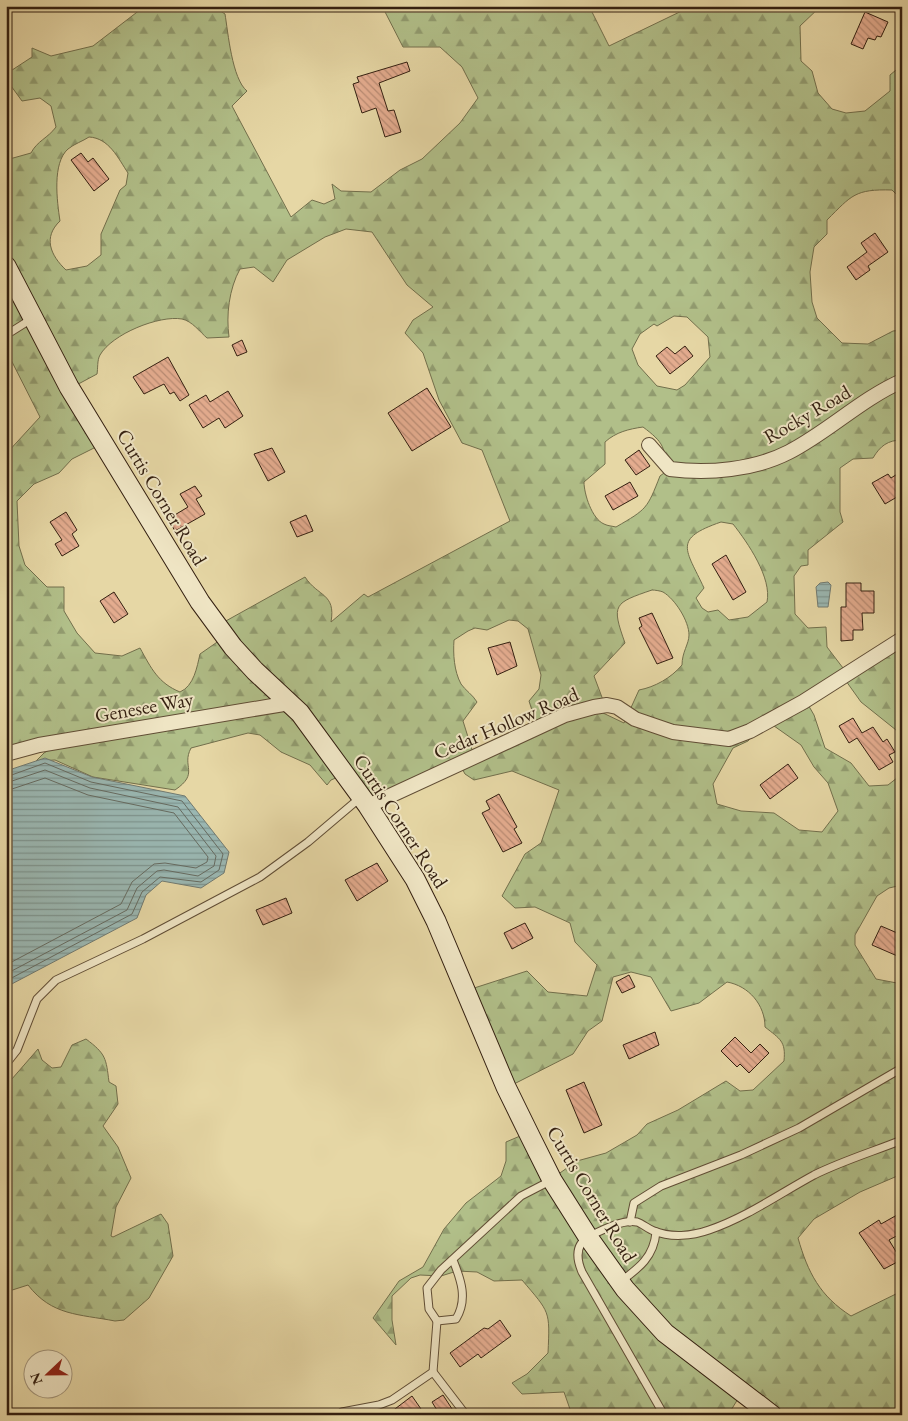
<svg xmlns="http://www.w3.org/2000/svg" width="908" height="1421" font-family="'EB Garamond',serif">
<defs>
<pattern id="forest-firs" width="22" height="20" patternUnits="userSpaceOnUse" patternTransform="scale(1.25)"><rect width="22" height="20" fill="#b1bf89"/><path d="M5 1l3.5 6h-7zM16 11l3.5 6h-7z" fill="#919b6f"/></pattern>
<pattern id="water-rules" width="6" height="5" patternUnits="userSpaceOnUse" patternTransform="scale(1.25)"><rect width="6" height="5" fill="#9ab7b2"/><path d="M0 2.5h6" fill="none" stroke="#7e948f"/></pattern>
<pattern id="building-back-hatch" width="6" height="6" patternUnits="userSpaceOnUse" patternTransform="scale(1.25)"><rect width="6" height="6" fill="#e4ac8f"/><path d="M-1 5l2 2M0 0l6 6M5-1l2 2" fill="none" stroke="#b98b73"/></pattern>
</defs>
<rect width="100%" height="100%" fill="#e6d7a5"/>
<filter id="stains"><feTurbulence type="fractalNoise" baseFrequency=".004" numOctaves="4"/><feColorMatrix values="0 0 0 0 .2 0 0 0 0 .09 0 0 0 0 .02 0 0 0 .5 -.17"/></filter>
<radialGradient id="worn" r=".72"><stop offset=".6" stop-color="#630" stop-opacity="0"/><stop offset="1" stop-color="#630" stop-opacity=".3"/></radialGradient>
<g fill="url(#forest-firs)" stroke="#726f4c" fill-rule="evenodd">
<path d="M 145,6 L 213,6 L 225,14 C 228,32 232,79 247,91 L 232,106 L 291,217 L 312,200 L 324,204 L 335,199 L 332,184 L 341,191 L 371,192 L 400,170 L 422,159 L 460,123 L 478,98 L 462,67 L 440,47 L 403,47 L 382,6 L 589,6 L 609,46 L 692,6 L 821,6 L 800,26 L 801,61 L 812,71 L 818,93 L 832,109 L 846,113 L 865,111 L 890,91 L 890,75 L 902,65 L 902,200 L 892,190 C 855,189 852,195 827,220 L 827,234 L 814,247 L 810,272 L 812,302 L 817,318 L 842,343 L 868,344 L 893,331 L 902,330 L 902,440 C 888,440 880,446 873,458 L 853,459 L 840,468 L 840,512 L 843,522 L 808,550 L 808,565 L 801,566 L 794,576 L 795,614 L 808,628 L 826,627 L 827,647 L 843,668 L 902,635 L 902,740 L 896,730 L 861,702 L 841,674 L 803,696 L 814,715 L 825,748 L 851,763 L 869,786 L 888,785 L 902,774 L 902,885 L 889,888 L 877,896 L 855,935 L 855,945 L 876,979 L 902,984 L 902,1174 L 860,1192 L 814,1219 L 798,1238 C 808,1273 820,1296 851,1316 L 902,1291 L 902,1415 L 768,1415 L 741,1394 L 728,1415 L 572,1415 L 564,1392 L 522,1394 L 512,1383 L 527,1374 L 548,1353 C 550,1310 550,1313 522,1280 L 494,1281 L 477,1272 L 457,1271 L 441,1276 L 420,1275 L 411,1278 L 392,1296 L 392,1320 L 396,1345 L 373,1318 L 399,1281 L 423,1267 L 444,1229 L 466,1203 L 501,1176 L 506,1161 L 506,1142 L 532,1131 L 557,1175 L 577,1161 L 606,1153 L 637,1135 L 647,1124 L 678,1110 L 726,1081 L 740,1091 L 753,1090 L 784,1061 C 786,1041 780,1039 765,1027 C 765,1005 749,986 727,982 L 699,1003 L 671,1011 L 651,977 L 631,972 L 613,977 L 602,1021 L 588,1031 L 573,1054 L 512,1085 L 468,990 L 527,971 L 548,992 L 587,996 L 597,965 L 575,942 L 570,923 L 535,907 L 515,908 L 502,896 L 525,854 L 541,843 L 559,790 L 512,771 L 474,780 L 465,774 L 459,763 L 371,798 L 350,772 L 331,780 L 327,785 L 310,765 L 281,752 L 260,735 L 248,733 L 191,748 C 181,767 200,773 175,790 L 93,777 L 55,760 L 36,761 L 44,753 L 55,746 L 6,755 L 6,454 L 40,417 L 6,350 L 6,160 L 31,153 C 37,141 48,138 56,127 L 51,106 L 40,98 L 22,101 L 6,79 L 6,74 L 32,57 L 32,48 L 51,56 L 93,46 ZM 89,137 C 109,138 118,158 128,173 L 126,185 L 120,190 L 101,234 L 101,255 L 87,266 L 66,270 C 50,255 43,237 60,221 C 57,201 52,163 68,149 C 74,144 83,141 89,137 ZM 346,229 L 372,232 L 407,285 L 433,307 L 413,320 L 405,333 L 423,353 L 439,400 L 462,443 L 482,450 L 510,521 L 368,597 L 364,594 L 331,622 C 336,593 318,597 305,577 L 224,622 L 223,638 L 200,654 C 197,667 194,686 180,692 C 158,683 151,668 140,648 L 122,656 L 95,653 L 77,633 L 64,611 L 64,587 L 47,587 L 25,565 L 19,546 L 17,501 L 34,484 L 59,473 L 72,459 L 100,445 L 69,389 L 97,374 C 98,369 97,360 100,355 C 112,334 159,315 182,319 C 192,321 200,332 207,338 L 229,337 C 226,315 229,289 240,269 L 254,267 L 273,282 L 287,260 L 325,237 ZM 674,316 L 687,317 L 708,337 L 710,357 L 685,385 L 677,390 L 657,386 L 638,365 L 632,349 L 640,334 L 654,324 L 657,326 ZM 643,427 C 663,442 667,448 664,473 L 660,476 C 647,509 647,509 616,527 C 612,526 608,526 604,524 C 592,519 584,494 584,482 L 605,464 L 605,442 C 616,432 629,429 643,427 ZM 721,522 L 733,524 C 748,543 772,578 767,602 L 748,617 L 729,620 L 718,610 L 708,612 L 702,608 L 696,598 L 704,588 C 686,549 672,539 721,522 ZM 652,590 C 655,590 661,591 663,592 C 675,599 689,621 689,635 C 689,644 682,652 682,665 C 671,678 655,687 639,690 L 624,723 L 603,713 L 603,700 L 594,676 L 625,643 C 611,604 614,603 652,590 ZM 509,620 L 518,621 L 528,629 L 541,675 L 539,689 L 529,701 L 537,726 L 473,753 L 463,721 L 477,702 C 473,695 465,690 461,684 C 454,671 453,654 454,640 L 468,631 L 475,628 L 487,630 ZM 767,721 L 801,745 L 814,767 L 828,783 L 838,811 L 822,832 L 799,830 L 774,813 L 741,811 L 717,804 L 713,784 L 733,748 L 748,741 Z"/>
<path d="M 86,1039 C 106,1054 106,1058 109,1082 L 116,1086 L 118,1104 L 103,1126 L 118,1147 L 131,1178 L 116,1207 L 111,1236 L 113,1237 L 161,1214 L 168,1224 L 173,1256 L 149,1298 L 124,1320 L 115,1321 C 79,1314 52,1316 28,1285 L 6,1292 L 6,1082 L 11,1080 L 38,1049 L 42,1060 L 52,1068 L 61,1067 L 72,1045 Z"/>
</g>
<g fill="url(#water-rules)" stroke="#717a71">
<polygon points="828,582 831,585 828,607 818,607 816,587 820,583"/>
<polygon points="45,758 92,777 185,796 229,852 224,873 201,888 162,881 146,895 137,918 6,987 6,774 12,769"/>
</g>
<g fill="none" stroke-linecap="round" stroke-linejoin="round">
<g stroke="#666b61" stroke-width="1">
<polyline points="6,777 45,763 91,782 182,801 223,854 219,870 201,882 160,877 142,892 132,914 6,981"/>
<polyline points="6,783 45,770 90,788 178,807 216,856 214,866 198,876 164,870 157,871 137,888 127,910 6,974"/>
<polyline points="6,791 45,778 88,795 174,813 208,857 207,862 196,868 165,863 154,864 132,882 121,904 6,965"/>
</g>
</g>
<g fill="url(#building-back-hatch)" stroke="#331f10">
<polygon points="865,12 888,22 881,37 877,36 875,40 868,38 863,49 851,44"/>
<polygon points="407,62 410,71 379,83 388,111 394,110 401,132 385,137 376,108 362,113 353,84 359,82 357,77"/>
<polygon points="81,153 88,162 93,158 109,179 94,191 71,160"/>
<polygon points="875,233 888,252 868,266 870,270 856,280 847,267 867,252 861,243"/>
<polygon points="242,340 247,352 237,356 232,345"/>
<polygon points="685,346 693,356 670,374 656,356 667,347 675,354"/>
<polygon points="168,357 189,395 180,401 174,392 170,394 164,384 144,394 133,377"/>
<polygon points="427,388 451,427 412,451 388,413"/>
<polygon points="228,391 243,416 225,428 219,418 203,428 189,405 206,395 210,402"/>
<polygon points="272,448 285,472 268,481 254,454"/>
<polygon points="639,450 650,466 636,475 625,460"/>
<polygon points="902,471 902,494 885,504 872,483 888,474 891,478"/>
<polygon points="630,482 638,496 613,510 605,496"/>
<polygon points="195,486 202,496 196,499 205,514 175,531 168,519 188,507 180,494"/>
<polygon points="66,512 77,530 72,534 79,546 62,556 55,544 62,540 50,522"/>
<polygon points="306,515 313,531 297,537 290,522"/>
<polygon points="726,555 746,592 733,600 712,564"/>
<polygon points="846,583 861,583 861,591 874,591 874,613 862,613 863,630 853,630 853,640 841,641 841,607 846,607"/>
<polygon points="114,592 128,614 114,623 100,601"/>
<polygon points="652,613 673,658 657,664 639,628 642,626 639,618"/>
<polygon points="510,642 517,666 497,675 488,648"/>
<polygon points="853,718 862,733 873,727 883,742 887,739 895,752 889,755 893,762 879,770 857,738 849,743 839,726"/>
<polygon points="788,764 798,778 770,799 760,785"/>
<polygon points="499,794 517,827 514,829 522,843 503,852 482,813 490,809 486,801"/>
<polygon points="377,863 388,881 357,901 345,880"/>
<polygon points="286,898 292,913 263,925 256,910"/>
<polygon points="525,923 533,938 512,949 504,933"/>
<polygon points="881,926 902,935 902,958 872,945"/>
<polygon points="629,975 635,987 622,993 616,982"/>
<polygon points="655,1032 659,1045 629,1059 623,1045"/>
<polygon points="735,1037 751,1053 760,1044 769,1053 749,1073 740,1064 737,1067 721,1051"/>
<polygon points="584,1082 602,1125 584,1133 566,1090"/>
<polygon points="897,1215 902,1224 902,1233 889,1240 901,1260 884,1269 859,1233 879,1220 881,1224"/>
<polygon points="500,1320 511,1336 481,1358 478,1354 460,1367 450,1353 484,1328 488,1329"/>
<polygon points="443,1395 456,1415 440,1415 432,1402"/>
<polygon points="412,1396 421,1409 413,1415 387,1415"/>
</g>
<g fill="none" stroke-linecap="round" stroke-linejoin="round">
<g stroke="#604d35" stroke-width="9">
<g id="lane">
<polyline points="6,335 33,318"/>
<polyline points="6,1064 17,1050 37,999 56,980 143,939 260,877 308,842 361,797"/>
<polyline points="630,1222 634,1203 661,1186 741,1155 799,1128 902,1068"/>
<path d="M 453,1260 C 461,1280 468,1299 456,1319 L 437,1321 L 429,1309 L 427,1288 L 441,1270 L 521,1196 L 552,1180"/>
<path d="M 620,1282 C 639,1268 654,1257 656,1232"/>
<polyline points="433,1372 466,1415"/>
<polyline points="339,1415 342,1412 379,1405 392,1400 433,1372 437,1321"/>
<path d="M 664,1415 L 582,1272 C 576,1258 575,1244 590,1236 C 602,1230 623,1219 637,1222 C 643,1224 648,1229 654,1231 C 671,1238 692,1236 709,1230 C 747,1217 779,1194 814,1175 C 842,1161 872,1152 902,1140"/>
</g>
</g>
<g stroke="#604d35" stroke-width="16">
<g id="street">
<path d="M 649,445 L 670,469 C 708,474 754,470 789,452 C 828,432 861,399 902,381"/>
<polyline points="6,754 39,745 290,703"/>
<polyline points="368,806 565,715 594,707 607,705 617,707 635,719 673,732 729,739 750,731 803,702 902,639"/>
</g>
</g>
<g stroke="#331f10" stroke-width="21">
<polyline id="secondary" points="6,266 69,387 200,602 233,647 255,671 300,713 368,806 415,879 436,921 506,1087 531,1138 552,1180 588,1237 625,1289 665,1333 772,1415"/>
</g>
<use href="#lane" stroke="#efe5c4" stroke-width="7"/>
<use href="#street" stroke="#efe5c4" stroke-width="14"/>
<use href="#secondary" stroke="#efe5c4" stroke-width="19"/>
</g>
<g text-anchor="middle" stroke-width="4" stroke-linejoin="round" paint-order="stroke">
<g font-size="20" fill="#331f10" stroke="#efe5c4">
<text transform="translate(807 414) rotate(-30)" y="7">Rocky Road</text>
<text transform="translate(162 497) rotate(59)" y="7">Curtis Corner Road</text>
<text transform="translate(144 707) rotate(-10)" y="7">Genesee Way</text>
<text transform="translate(506 723) rotate(-23)" y="7">Cedar Hollow Road</text>
<text transform="translate(401 821) rotate(57)" y="7">Curtis Corner Road</text>
<text transform="translate(592 1194) rotate(59)" y="7">Curtis Corner Road</text>
</g>
</g>
<rect width="908" height="1421" fill="none" stroke="#e6d7a5" stroke-width="25"/>
<rect x="8" y="8" width="893" height="1406" fill="none" stroke="#331f10" stroke-width="2.5"/>
<rect x="12" y="12" width="883" height="1396" fill="none" stroke="#331f10"/>
<g transform="translate(48 1374) rotate(248)"><circle r="24" fill="#efe5c4" stroke="#a4967c"/>
<path d="M0-4L9 19L0 12L-9 19Z" fill="#8f2418"/>
<text y="-8" font-size="14" font-weight="bold" text-anchor="middle" fill="#331f10">N</text>
</g>
<rect width="100%" height="100%" filter="url(#stains)"/>
<rect width="100%" height="100%" fill="url(#worn)"/>
</svg>
